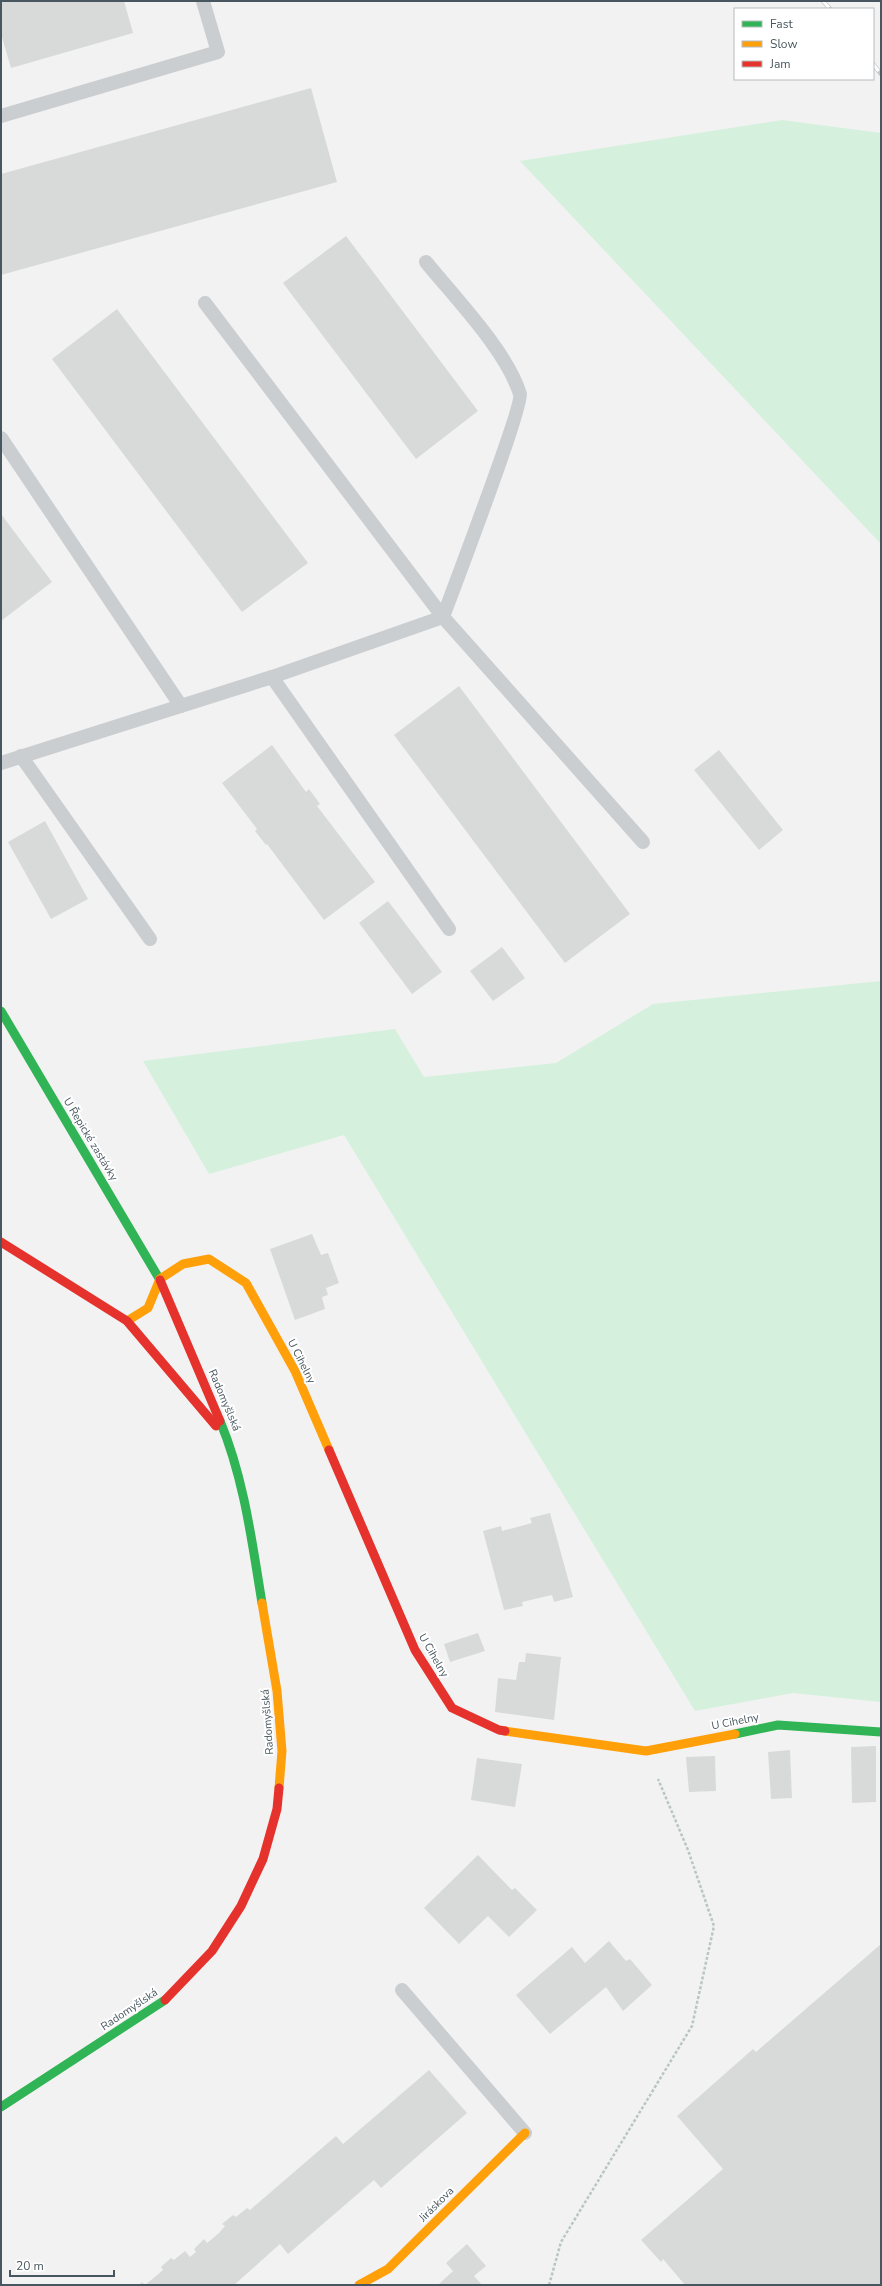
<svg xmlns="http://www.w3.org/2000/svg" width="882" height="2286" font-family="'Nunito Sans',sans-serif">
<rect width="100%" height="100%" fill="#f2f2f2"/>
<g fill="#d5f1dd">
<polygon points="782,120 881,133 881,544 520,161"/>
<polygon points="881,981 881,1702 793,1693 695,1711 344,1135 209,1174 143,1061 395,1029 424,1077 556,1063 653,1004"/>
</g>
<g fill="#d8dada">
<polygon points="1,1 124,1 133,33 11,68 1,34"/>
<polygon points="311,88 337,182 1,275 1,174"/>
<polygon points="346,236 478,411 416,459 283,283"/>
<polygon points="117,309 308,563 242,612 52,359"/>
<polygon points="1,514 52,582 1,621"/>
<polygon points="459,686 630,914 565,963 394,735"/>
<polygon points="272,745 306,792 309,789 320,804 317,806 375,882 324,920 267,844 266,845 255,831 257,829 222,783"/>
<polygon points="719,750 783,830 759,850 694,770"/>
<polygon points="45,821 88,899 51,919 8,842"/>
<polygon points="388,901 442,972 412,994 359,923"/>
<polygon points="502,947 525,978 493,1001 470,971"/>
<polygon points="312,1234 321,1255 328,1253 339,1283 326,1288 328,1295 322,1297 325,1309 295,1320 270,1249"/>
<polygon points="550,1513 573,1597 554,1602 552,1595 522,1602 523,1606 504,1610 483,1531 501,1526 502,1531 532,1523 530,1518"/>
<polygon points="478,1633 485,1651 450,1662 444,1644"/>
<polygon points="526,1653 561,1657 554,1720 495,1712 498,1678 516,1680 519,1662 525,1662"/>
<polygon points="876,1746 876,1802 852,1803 851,1747"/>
<polygon points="790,1750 792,1798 771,1799 768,1752"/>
<polygon points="715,1756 716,1791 689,1792 686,1757"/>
<polygon points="477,1758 522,1764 515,1807 471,1800"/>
<polygon points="478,1855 512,1890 515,1888 537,1910 509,1937 488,1916 459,1944 424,1908"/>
<polygon points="609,1941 626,1961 630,1959 652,1985 623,2011 606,1987 550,2034 516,1995 572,1947 585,1963"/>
<polygon points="881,1944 881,2285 685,2285 663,2259 661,2262 641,2240 723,2169 677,2116 753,2049 756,2052"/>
<polygon points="429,2070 467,2113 381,2188 374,2180 288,2254 280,2244 234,2285 139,2285 142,2282 145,2285 156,2276 163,2270 161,2267 171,2258 174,2260 185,2251 190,2257 196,2252 194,2249 204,2239 207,2243 219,2233 225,2226 222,2224 233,2215 236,2217 247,2208 250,2210 336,2136 343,2144"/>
<polygon points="467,2244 486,2266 474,2276 482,2285 438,2285 453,2271 446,2263"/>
</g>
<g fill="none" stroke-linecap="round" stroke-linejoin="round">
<polyline stroke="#b9c7c1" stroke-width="2.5" stroke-dasharray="3 2" stroke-linecap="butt" points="549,2285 561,2242 692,2026 714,1926 688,1850 658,1779"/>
<g stroke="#cbced0" stroke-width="14">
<polyline points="1,116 218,52 203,1"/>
<polyline points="205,303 443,617 643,842"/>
<polyline points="1,438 181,706"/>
<polyline points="272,677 449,929"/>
<polyline points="21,756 150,939"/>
<path d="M 1,763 L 272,677 L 443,617 C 453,590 523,406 520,394 C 506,350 456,299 426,262"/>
<polyline points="402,1990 525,2133"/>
</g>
<g stroke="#30b455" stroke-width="9">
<polyline points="1,1011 160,1280"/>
<path d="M 220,1421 C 244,1478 252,1542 262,1603"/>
<polyline points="735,1734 778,1725 881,1732"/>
<polyline points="1,2107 165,2000"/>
</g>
<g stroke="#ff9f0a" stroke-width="9">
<polyline points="160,1279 183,1264 209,1259 246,1283 295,1371 329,1450"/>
<polyline points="127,1321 148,1308 160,1279"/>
<polyline points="262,1603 277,1691 282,1751 279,1788"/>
<polyline points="505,1731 646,1751 735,1734"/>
<polyline points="359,2285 388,2269 525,2133"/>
</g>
<g stroke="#e5322d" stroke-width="9">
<polyline points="1,1242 127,1321 216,1426"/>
<polyline points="160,1280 220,1421"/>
<polyline points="329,1450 415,1650 452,1708 499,1730 505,1731"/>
<polyline points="165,2000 212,1951 241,1906 263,1859 277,1809 279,1788"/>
</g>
<g stroke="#c6c8ca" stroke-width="4.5">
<g id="rail">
<polyline points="823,1 830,9"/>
<polyline points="873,64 881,74"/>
</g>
</g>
<use href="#rail" stroke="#fff" stroke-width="3" stroke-dasharray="9" stroke-linecap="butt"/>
</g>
<g text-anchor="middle" stroke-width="4" stroke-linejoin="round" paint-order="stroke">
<g font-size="11" fill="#48575f" stroke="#fff">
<text transform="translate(91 1139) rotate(59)" y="4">U Řepické zastávky</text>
<text transform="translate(302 1361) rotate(63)" y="4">U Cihelny</text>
<text transform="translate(225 1400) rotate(67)" y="4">Radomyšlská</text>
<text transform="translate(434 1655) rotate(60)" y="4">U Cihelny</text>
<text transform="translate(735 1721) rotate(-11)" y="4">U Cihelny</text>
<text transform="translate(267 1722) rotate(-94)" y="4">Radomyšlská</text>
<text transform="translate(129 2009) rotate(-34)" y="4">Radomyšlská</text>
<text transform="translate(436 2204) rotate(-45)" y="4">Jiráskova</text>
</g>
</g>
<rect width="882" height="2286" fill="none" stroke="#48575f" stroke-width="4"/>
<rect x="734" y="8" width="140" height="72" fill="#ffffff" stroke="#b6bcbf"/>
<rect x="742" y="21" width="20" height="6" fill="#30b455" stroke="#b6bcbf"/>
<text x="770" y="28" font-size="12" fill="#48575f">Fast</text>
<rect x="742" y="41" width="20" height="6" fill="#ff9f0a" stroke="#b6bcbf"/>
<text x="770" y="48" font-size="12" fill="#48575f">Slow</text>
<rect x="742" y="61" width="20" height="6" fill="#e5322d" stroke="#b6bcbf"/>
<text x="770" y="68" font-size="12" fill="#48575f">Jam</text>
<path d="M10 2270v6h104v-6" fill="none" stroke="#48575f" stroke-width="2"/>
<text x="16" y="2270" font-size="12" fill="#48575f" stroke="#ffffff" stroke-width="3" paint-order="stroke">20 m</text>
</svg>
